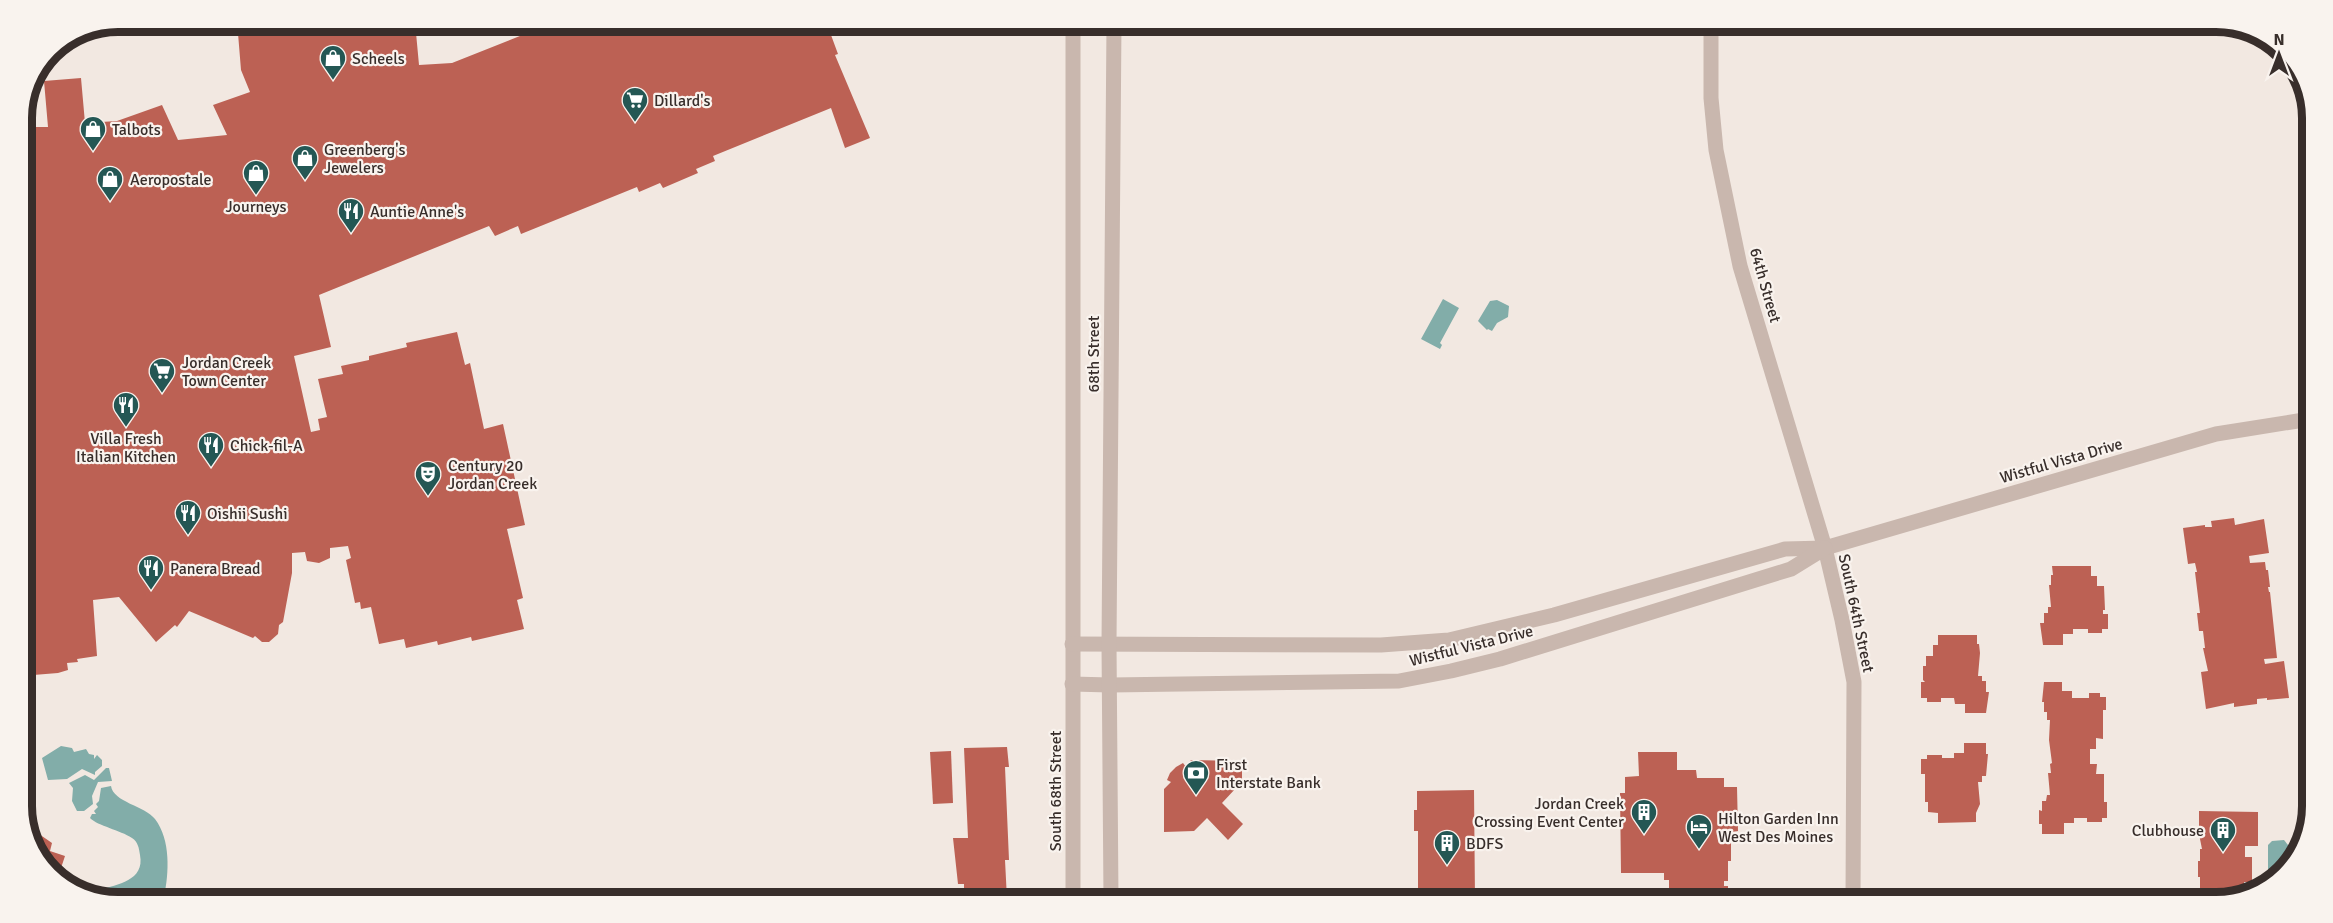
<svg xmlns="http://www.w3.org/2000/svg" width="2333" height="923" font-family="Signika,sans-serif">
<rect width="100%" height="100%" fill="#f2e8e1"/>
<g fill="#82ada9">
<polygon points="1443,299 1459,308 1440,343 1442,345 1440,349 1421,339"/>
<polygon points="1497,300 1509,306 1508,317 1497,323 1492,331 1488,329 1487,330 1478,321 1490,301"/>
<polygon points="61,746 72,748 74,752 86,749 89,754 94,755 94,759 97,755 102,760 102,766 95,772 95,775 82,769 67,779 48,780 42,758"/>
<polygon points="106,768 109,768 112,781 98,782 92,796 93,804 84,811 77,811 72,801 73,788 69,783 85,775 94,780"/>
<path d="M 111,786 C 113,802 145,806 155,819 C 171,840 169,873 164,897 L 96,897 L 100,890 C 117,884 145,881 140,855 C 139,848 138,842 132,838 C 120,830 98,826 90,818 L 92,814 L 96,814 L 94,811 L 98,807 L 96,804 L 99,801 L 101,788 Z"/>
<polygon points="2284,840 2288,845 2288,863 2274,882 2272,882 2268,878 2268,845 2272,841"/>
</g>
<g fill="#bc6154">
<polygon points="237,21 415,22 419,65 452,63 555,22 830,23 834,33 831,35 838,54 835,55 870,138 845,148 831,108 713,156 715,161 696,169 698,173 663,188 660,183 639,192 637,187 521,234 518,226 495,236 489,226 319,295 331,347 294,356 311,432 320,430 318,419 327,417 318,379 343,374 341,366 369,360 369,356 407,347 406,343 457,332 465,365 470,363 484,429 503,424 525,525 507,529 523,598 517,600 524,629 472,641 471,637 438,645 437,641 406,648 404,639 379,644 371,607 361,609 360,602 355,603 346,560 351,558 348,546 330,548 330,558 319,563 307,561 305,552 292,553 292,573 283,622 279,625 278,634 269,642 262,642 255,636 253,638 189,611 177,627 175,625 156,642 119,597 93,600 97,656 77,659 78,662 67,663 68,670 58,673 21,676 21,132 36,131 36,127 48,127 44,81 81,78 85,123 117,121 162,105 178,140 227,135 213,105 250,92 241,70"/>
<polygon points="2234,518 2235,525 2264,519 2269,553 2249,556 2250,563 2265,562 2266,570 2268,570 2270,587 2268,587 2269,592 2270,592 2277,658 2264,659 2265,664 2284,661 2289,698 2267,700 2267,698 2257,699 2257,704 2234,707 2234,703 2206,709 2201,672 2208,671 2203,648 2205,648 2203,631 2199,631 2197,613 2200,613 2195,572 2197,572 2195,563 2188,564 2183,528 2205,525 2205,527 2212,527 2211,521"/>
<polygon points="2052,566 2091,566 2091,576 2097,576 2097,586 2104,586 2105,610 2103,610 2103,614 2108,614 2108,629 2102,629 2102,633 2088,633 2088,629 2073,629 2073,634 2063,634 2063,645 2043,645 2040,623 2044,623 2044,613 2048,613 2048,607 2051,607 2049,585 2051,585 2051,575 2053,575"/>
<polygon points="1938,635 1977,635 1977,644 1979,644 1980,653 1978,676 1982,676 1982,681 1986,681 1986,692 1989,692 1986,713 1965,713 1965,704 1955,704 1954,698 1941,698 1941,702 1927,702 1927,698 1921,698 1921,682 1925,682 1923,680 1923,666 1926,666 1926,656 1933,656 1933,645 1938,645"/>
<polygon points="2044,682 2062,682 2062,691 2072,691 2072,698 2089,698 2089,693 2100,693 2100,697 2106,697 2106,710 2103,710 2103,739 2096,738 2096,749 2090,749 2090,764 2097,764 2096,774 2104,774 2104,802 2107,802 2107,818 2102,818 2102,822 2087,822 2087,818 2074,818 2074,823 2064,823 2064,834 2042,834 2042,824 2039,824 2039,810 2042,811 2042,801 2046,801 2047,795 2050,795 2048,773 2051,773 2050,764 2052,763 2049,740 2050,720 2047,720 2047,712 2044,712 2044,702 2042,702"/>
<polygon points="1964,743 1986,743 1986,754 1988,754 1986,776 1982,776 1982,782 1978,782 1980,804 1976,813 1976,822 1938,823 1938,813 1928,812 1928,802 1925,802 1925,774 1921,774 1921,759 1927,759 1927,755 1942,755 1942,758 1954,758 1954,753 1964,753"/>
<polygon points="1007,747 1009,767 1005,767 1009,860 1005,860 1007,899 964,899 964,884 958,884 953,838 968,838 964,748"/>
<polygon points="951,751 953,803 933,804 930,752"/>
<polygon points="1638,752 1677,752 1677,770 1696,770 1697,778 1724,778 1724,787 1737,787 1738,831 1728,833 1728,839 1731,839 1731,861 1728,861 1728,881 1724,881 1724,886 1728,886 1728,897 1731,897 1731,901 1663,901 1669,889 1669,880 1664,880 1664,873 1621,873 1620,793 1625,793 1625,777 1639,776"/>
<polygon points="1191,760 1242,761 1242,788 1236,788 1222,803 1243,824 1228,840 1207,818 1194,831 1164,832 1164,789 1171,782 1167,780 1170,773 1176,767 1183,763 1186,767"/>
<polygon points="1474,790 1475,900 1418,900 1418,831 1414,831 1414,810 1417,810 1417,791"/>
<polygon points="2199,811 2258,812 2258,846 2245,846 2245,857 2252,857 2252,882 2244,882 2244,888 2200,888 2200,877 2198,877 2198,861 2200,861 2200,849 2202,849 2199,834"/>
<polygon points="29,831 39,834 52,843 50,851 65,856 58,877 41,865"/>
</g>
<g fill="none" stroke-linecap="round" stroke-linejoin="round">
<polyline stroke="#c9b7ae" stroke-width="15" points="1711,25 1711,98 1716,150 1740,266 1825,548 2216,434 2310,419"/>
<g stroke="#c9b7ae" stroke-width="15">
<polyline points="1073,23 1073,899"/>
<polyline points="1825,548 1842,620 1854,682 1853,901"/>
<polyline points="1072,644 1381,645 1449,640 1554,615 1785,549 1825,548"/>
<polyline points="1072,684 1110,685 1399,681 1451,671 1500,659 1791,569 1825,548"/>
<polyline points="1111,899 1109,644 1114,23"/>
</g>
</g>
<defs>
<g id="shop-pin" transform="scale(1.35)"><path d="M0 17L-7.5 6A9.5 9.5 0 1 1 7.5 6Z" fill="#245754" stroke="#f9f3ee"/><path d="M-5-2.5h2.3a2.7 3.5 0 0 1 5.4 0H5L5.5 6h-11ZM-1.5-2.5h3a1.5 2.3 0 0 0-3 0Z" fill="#fff"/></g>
<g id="supermarket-pin" transform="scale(1.35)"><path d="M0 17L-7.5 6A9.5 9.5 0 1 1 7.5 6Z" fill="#245754" stroke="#f9f3ee"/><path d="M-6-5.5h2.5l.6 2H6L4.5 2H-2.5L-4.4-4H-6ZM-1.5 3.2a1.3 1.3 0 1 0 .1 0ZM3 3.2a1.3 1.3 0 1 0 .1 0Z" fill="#fff"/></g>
<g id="restaurant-pin" transform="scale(1.35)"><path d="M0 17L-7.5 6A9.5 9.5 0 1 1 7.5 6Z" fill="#245754" stroke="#f9f3ee"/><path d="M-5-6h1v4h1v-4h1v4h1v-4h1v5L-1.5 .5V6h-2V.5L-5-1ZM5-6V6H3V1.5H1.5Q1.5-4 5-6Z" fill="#fff"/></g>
<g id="theatre-pin" transform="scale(1.35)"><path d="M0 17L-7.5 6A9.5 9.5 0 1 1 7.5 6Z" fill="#245754" stroke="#f9f3ee"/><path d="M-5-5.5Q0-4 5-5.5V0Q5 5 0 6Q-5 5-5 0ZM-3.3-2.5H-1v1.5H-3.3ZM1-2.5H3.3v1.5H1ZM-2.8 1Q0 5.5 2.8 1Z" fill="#fff"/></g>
<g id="bank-pin" transform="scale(1.35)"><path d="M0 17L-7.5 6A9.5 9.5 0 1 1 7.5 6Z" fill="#245754" stroke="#f9f3ee"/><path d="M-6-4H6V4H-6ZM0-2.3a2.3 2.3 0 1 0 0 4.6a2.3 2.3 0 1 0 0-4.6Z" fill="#fff"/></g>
<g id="building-pin" transform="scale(1.35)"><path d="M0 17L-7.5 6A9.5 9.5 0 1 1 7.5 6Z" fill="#245754" stroke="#f9f3ee"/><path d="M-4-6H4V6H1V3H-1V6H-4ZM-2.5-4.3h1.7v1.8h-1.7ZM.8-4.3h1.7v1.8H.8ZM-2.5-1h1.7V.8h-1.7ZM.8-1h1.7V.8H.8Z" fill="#fff"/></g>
<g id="hotel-pin" transform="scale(1.35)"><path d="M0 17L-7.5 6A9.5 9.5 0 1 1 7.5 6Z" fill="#245754" stroke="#f9f3ee"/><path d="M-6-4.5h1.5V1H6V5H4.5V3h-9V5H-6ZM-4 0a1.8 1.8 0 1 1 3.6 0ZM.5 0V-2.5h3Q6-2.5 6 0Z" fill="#fff"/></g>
</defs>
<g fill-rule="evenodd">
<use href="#shop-pin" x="333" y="58"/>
<use href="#supermarket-pin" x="635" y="100"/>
<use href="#shop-pin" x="93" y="129"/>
<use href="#shop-pin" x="305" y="158"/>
<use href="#shop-pin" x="256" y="173"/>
<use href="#shop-pin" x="110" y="179"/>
<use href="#restaurant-pin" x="351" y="211"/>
<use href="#supermarket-pin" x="162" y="371"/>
<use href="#restaurant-pin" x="126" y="405"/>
<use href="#restaurant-pin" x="211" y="445"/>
<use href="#theatre-pin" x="428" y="474"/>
<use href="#restaurant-pin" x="188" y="513"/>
<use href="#restaurant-pin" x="151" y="568"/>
<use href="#bank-pin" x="1196" y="773"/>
<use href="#building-pin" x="1644" y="812"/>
<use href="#hotel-pin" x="1699" y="827"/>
<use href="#building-pin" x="2223" y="830"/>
<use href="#building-pin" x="1447" y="843"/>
</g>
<g text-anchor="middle" stroke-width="4.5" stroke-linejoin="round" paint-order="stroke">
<g font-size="16" fill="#382e2b" stroke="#f9f3ee" text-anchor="start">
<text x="352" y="64">Scheels</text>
<text x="654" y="106">Dillard's</text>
<text x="112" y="135">Talbots</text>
<text x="324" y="155">Greenberg's<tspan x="324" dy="18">Jewelers</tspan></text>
<text x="130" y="185">Aeropostale</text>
<text x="256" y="212" text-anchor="middle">Journeys</text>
<text x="370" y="217">Auntie Anne's</text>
<text x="182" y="368">Jordan Creek<tspan x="182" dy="18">Town Center</tspan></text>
<text x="126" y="444" text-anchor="middle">Villa Fresh<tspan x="126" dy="18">Italian Kitchen</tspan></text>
<text x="230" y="451">Chick-fil-A</text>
<text x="448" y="471">Century 20<tspan x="448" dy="18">Jordan Creek</tspan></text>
<text x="207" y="519">Oishii Sushi</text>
<text x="170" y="574">Panera Bread</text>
<text x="1216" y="770">First<tspan x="1216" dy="18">Interstate Bank</tspan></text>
<text x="1624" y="809" text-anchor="end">Jordan Creek<tspan x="1624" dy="18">Crossing Event Center</tspan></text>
<text x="1718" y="824">Hilton Garden Inn<tspan x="1718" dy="18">West Des Moines</tspan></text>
<text x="2204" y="836" text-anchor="end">Clubhouse</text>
<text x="1466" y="849">BDFS</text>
</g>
<g font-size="16" fill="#382e2b" stroke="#f9f3ee">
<text transform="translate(1766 285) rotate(74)" y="6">64th Street</text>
<text transform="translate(1093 354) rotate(-90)" y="6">68th Street</text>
<text transform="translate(2061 460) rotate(-16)" y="6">Wistful Vista Drive</text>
<text transform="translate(1857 613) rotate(78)" y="6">South 64th Street</text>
<text transform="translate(1471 645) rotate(-14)" y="6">Wistful Vista Drive</text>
<text transform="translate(1055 791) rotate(-90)" y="6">South 68th Street</text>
</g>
</g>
<path d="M0 0H2333V923H0ZM118 32H2216A86 86 0 0 1 2302 118V806A86 86 0 0 1 2216 892H118A86 86 0 0 1 32 806V118A86 86 0 0 1 118 32Z" fill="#f9f3ee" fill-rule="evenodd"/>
<path fill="none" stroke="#382e2b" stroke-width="8" d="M118 32H2216A86 86 0 0 1 2302 118V806A86 86 0 0 1 2216 892H118A86 86 0 0 1 32 806V118A86 86 0 0 1 118 32Z"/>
<g transform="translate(2279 54)" stroke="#f9f3ee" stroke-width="4.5" paint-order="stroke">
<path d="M0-4.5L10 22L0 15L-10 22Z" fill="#382e2b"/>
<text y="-9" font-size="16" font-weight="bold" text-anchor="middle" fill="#382e2b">N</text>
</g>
</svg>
